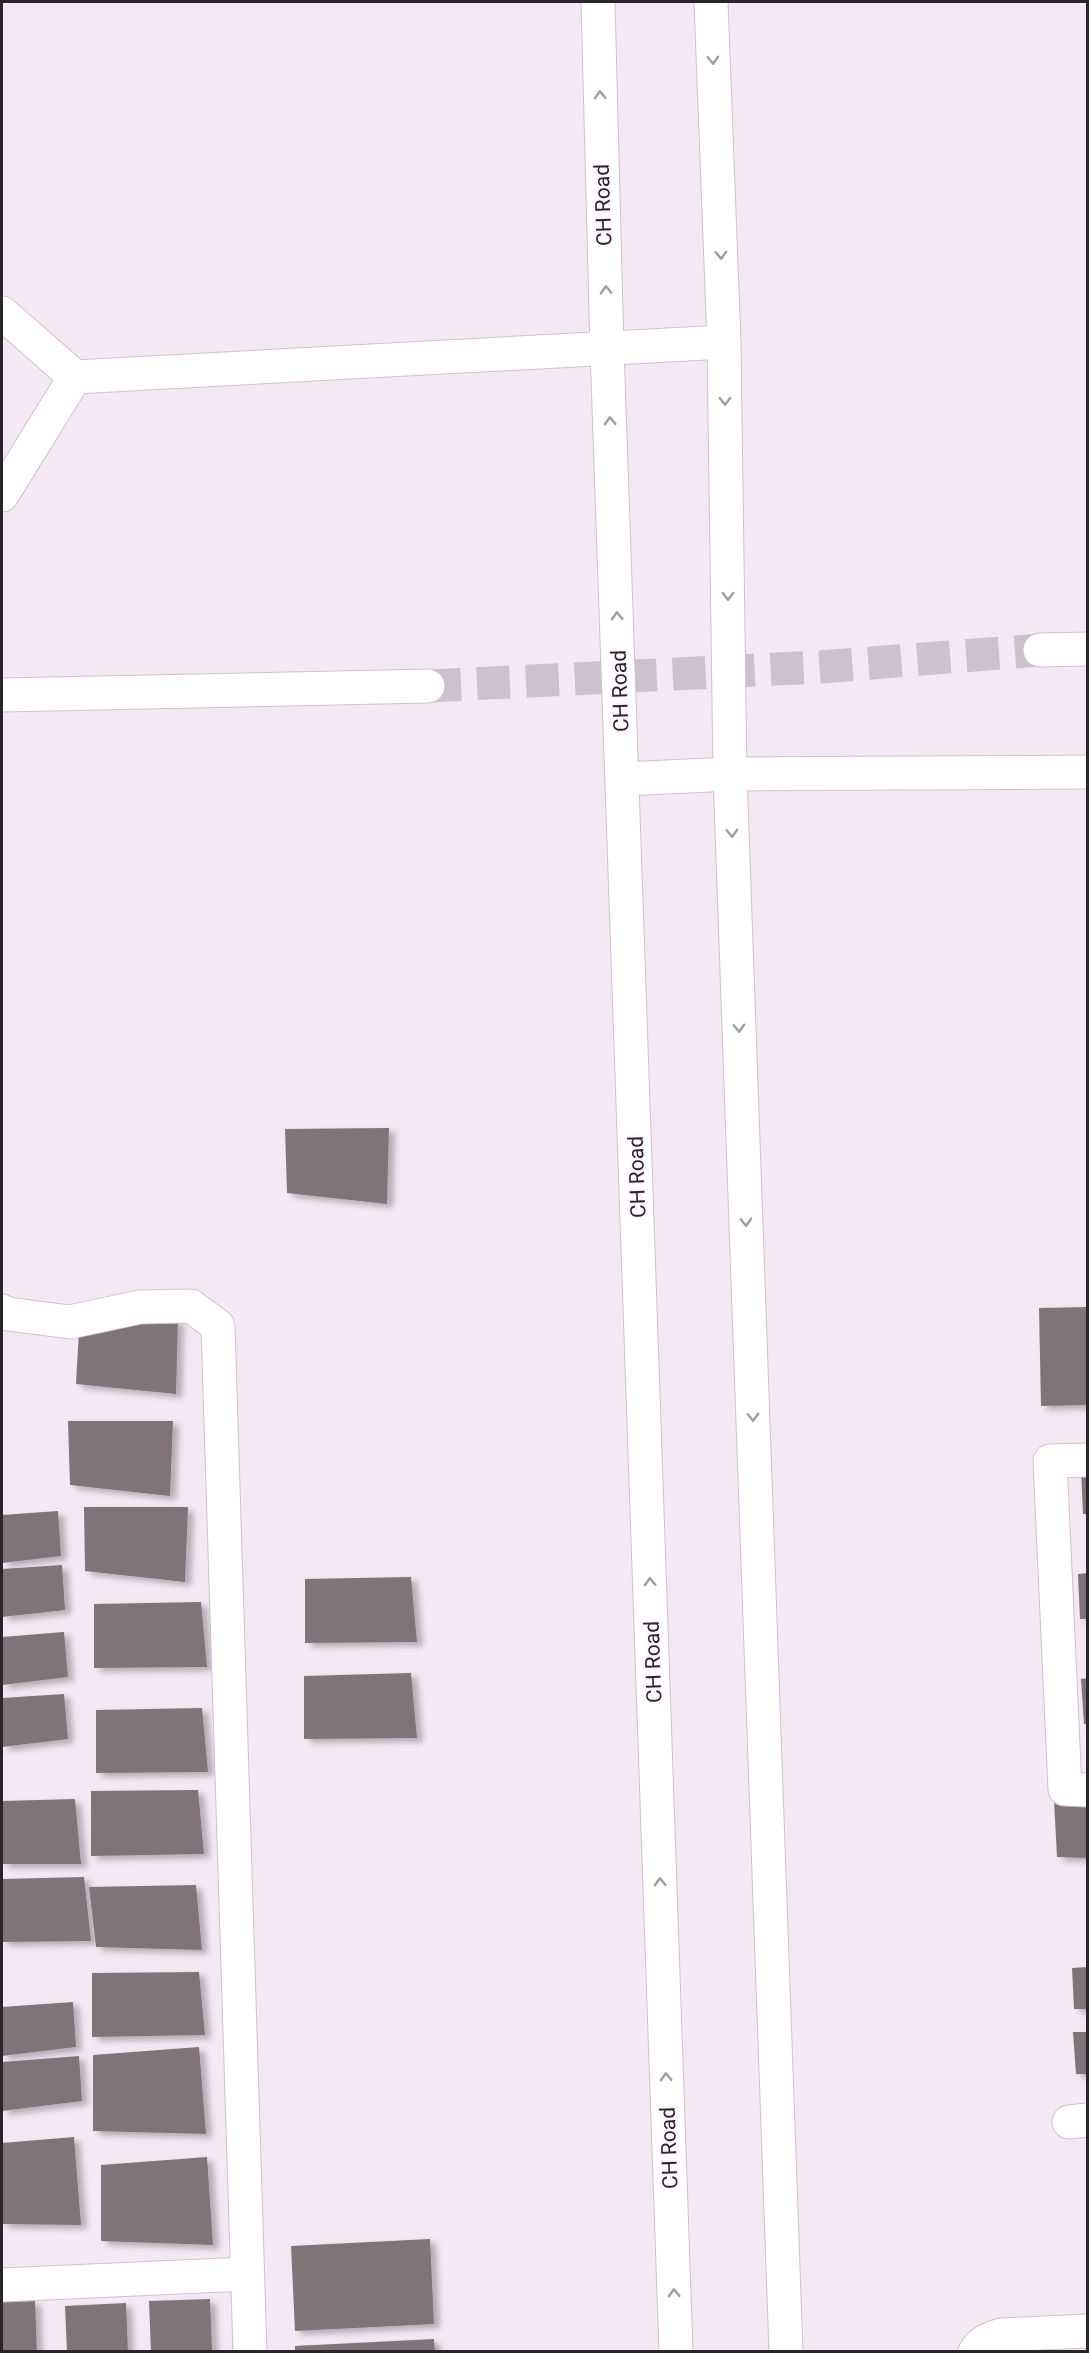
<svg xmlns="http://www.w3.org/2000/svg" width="1089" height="2353" font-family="Roboto,sans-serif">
<defs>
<filter id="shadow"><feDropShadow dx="6" dy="4" stdDeviation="3" flood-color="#0004"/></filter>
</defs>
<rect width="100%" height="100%" fill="#f5e8f4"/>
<g fill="#827378" filter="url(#shadow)">
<polygon points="389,1128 387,1204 287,1193 285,1129"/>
<polygon points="1088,1307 1088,1405 1041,1406 1039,1308"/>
<polygon points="178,1319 176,1394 76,1384 79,1330"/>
<polygon points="68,1421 173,1421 170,1496 70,1485"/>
<polygon points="1081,1469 1088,1469 1088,1514 1083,1514"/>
<polygon points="84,1507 188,1507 185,1582 85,1571"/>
<polygon points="58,1511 61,1556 2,1563 2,1515"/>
<polygon points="62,1565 65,1610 2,1617 2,1569"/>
<polygon points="1088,1573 1088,1619 1080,1619 1078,1574"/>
<polygon points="411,1577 417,1642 305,1643 305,1579"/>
<polygon points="201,1602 207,1667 94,1668 94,1604"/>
<polygon points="64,1632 68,1677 2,1685 2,1637"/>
<polygon points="411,1673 417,1738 304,1739 304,1676"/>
<polygon points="1088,1678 1088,1724 1084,1724 1081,1679"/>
<polygon points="64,1694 68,1739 2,1747 2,1698"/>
<polygon points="202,1708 208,1772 96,1773 96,1710"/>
<polygon points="198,1790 204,1854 91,1856 91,1791"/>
<polygon points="1088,1798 1088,1858 1057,1857 1054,1800"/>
<polygon points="75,1799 81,1864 2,1864 2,1801"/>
<polygon points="84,1877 91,1941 2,1942 2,1879"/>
<polygon points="196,1885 202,1950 96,1947 89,1887"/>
<polygon points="1088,1967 1088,2009 1074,2009 1072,1968"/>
<polygon points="199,1972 205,2035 92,2037 92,1973"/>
<polygon points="73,2002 76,2047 2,2056 2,2007"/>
<polygon points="1073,2032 1088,2032 1088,2074 1076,2074"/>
<polygon points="199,2047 206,2134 93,2131 93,2055"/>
<polygon points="79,2056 82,2101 2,2111 2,2062"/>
<polygon points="74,2137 81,2225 2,2224 2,2143"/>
<polygon points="207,2157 213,2245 101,2241 101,2165"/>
<polygon points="430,2239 434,2324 295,2331 291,2246"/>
<polygon points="210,2299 212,2352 151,2352 149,2301"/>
<polygon points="35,2301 37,2352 2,2352 2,2302"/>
<polygon points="126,2303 128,2352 67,2352 65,2306"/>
<polygon points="434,2339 435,2352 295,2352 295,2346"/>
</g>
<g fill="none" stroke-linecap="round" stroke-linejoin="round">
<polyline stroke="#ccc1cc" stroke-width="33" stroke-dasharray="33 16" stroke-linecap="butt" points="428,686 819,667 1040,650"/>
<g stroke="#cdc1cc" stroke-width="35">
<g id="minor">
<polyline points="2,1311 8,1314 70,1322 140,1307 191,1306 218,1326 250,2352"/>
<polyline points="1088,1460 1050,1461 1065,1789 1088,1790"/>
<polyline points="1069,2122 1088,2120"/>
<polyline points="2,2285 247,2274"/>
<path d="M 975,2352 C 981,2341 991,2338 1002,2335 L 1088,2331"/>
</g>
</g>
<g stroke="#cdc1cc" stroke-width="35">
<g id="tertiary">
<polyline points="598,2 607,349 676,2352"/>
<polyline points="711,2 724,342 730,774 786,2352"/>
<polyline points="2,313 75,377 724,342"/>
<polyline points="2,495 75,377"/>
<polyline points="1040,650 1088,649"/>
<polyline points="2,695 428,686"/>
<polyline points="624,779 730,774 1088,772"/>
</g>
</g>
<use href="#minor" stroke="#fff" stroke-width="33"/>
<use href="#tertiary" stroke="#fff" stroke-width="33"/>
</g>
<defs><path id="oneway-chevron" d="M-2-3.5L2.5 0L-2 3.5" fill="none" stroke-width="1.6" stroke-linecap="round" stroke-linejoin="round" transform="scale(1.5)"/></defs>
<g stroke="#9f9d9f">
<use href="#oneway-chevron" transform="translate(713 60) rotate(88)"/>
<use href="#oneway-chevron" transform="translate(600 95) rotate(-92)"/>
<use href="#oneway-chevron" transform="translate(721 255) rotate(88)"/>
<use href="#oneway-chevron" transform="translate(606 290) rotate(-92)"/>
<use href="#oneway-chevron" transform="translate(725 401) rotate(89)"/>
<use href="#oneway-chevron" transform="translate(610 421) rotate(-92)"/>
<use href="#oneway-chevron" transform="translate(728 596) rotate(89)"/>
<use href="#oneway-chevron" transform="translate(617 616) rotate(-92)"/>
<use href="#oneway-chevron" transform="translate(732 833) rotate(88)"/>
<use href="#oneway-chevron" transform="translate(739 1028) rotate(88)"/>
<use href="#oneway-chevron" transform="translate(746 1222) rotate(88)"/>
<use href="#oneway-chevron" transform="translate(753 1417) rotate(88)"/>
<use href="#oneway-chevron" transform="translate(650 1582) rotate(-92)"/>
<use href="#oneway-chevron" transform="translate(660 1882) rotate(-92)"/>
<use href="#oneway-chevron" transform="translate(666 2077) rotate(-92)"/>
<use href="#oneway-chevron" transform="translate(674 2293) rotate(-92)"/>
</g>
<g text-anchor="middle" stroke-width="5" stroke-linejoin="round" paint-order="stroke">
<g font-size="21" fill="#2a252a" stroke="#fff7fe">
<text transform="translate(603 205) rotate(-92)" y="7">CH Road</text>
<text transform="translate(620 691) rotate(-92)" y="7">CH Road</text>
<text transform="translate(637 1177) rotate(-92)" y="7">CH Road</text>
<text transform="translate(653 1662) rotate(-92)" y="7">CH Road</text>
<text transform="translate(669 2148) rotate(-92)" y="7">CH Road</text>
</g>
</g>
<rect width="1089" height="2353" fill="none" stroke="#2a252a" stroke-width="6"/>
</svg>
